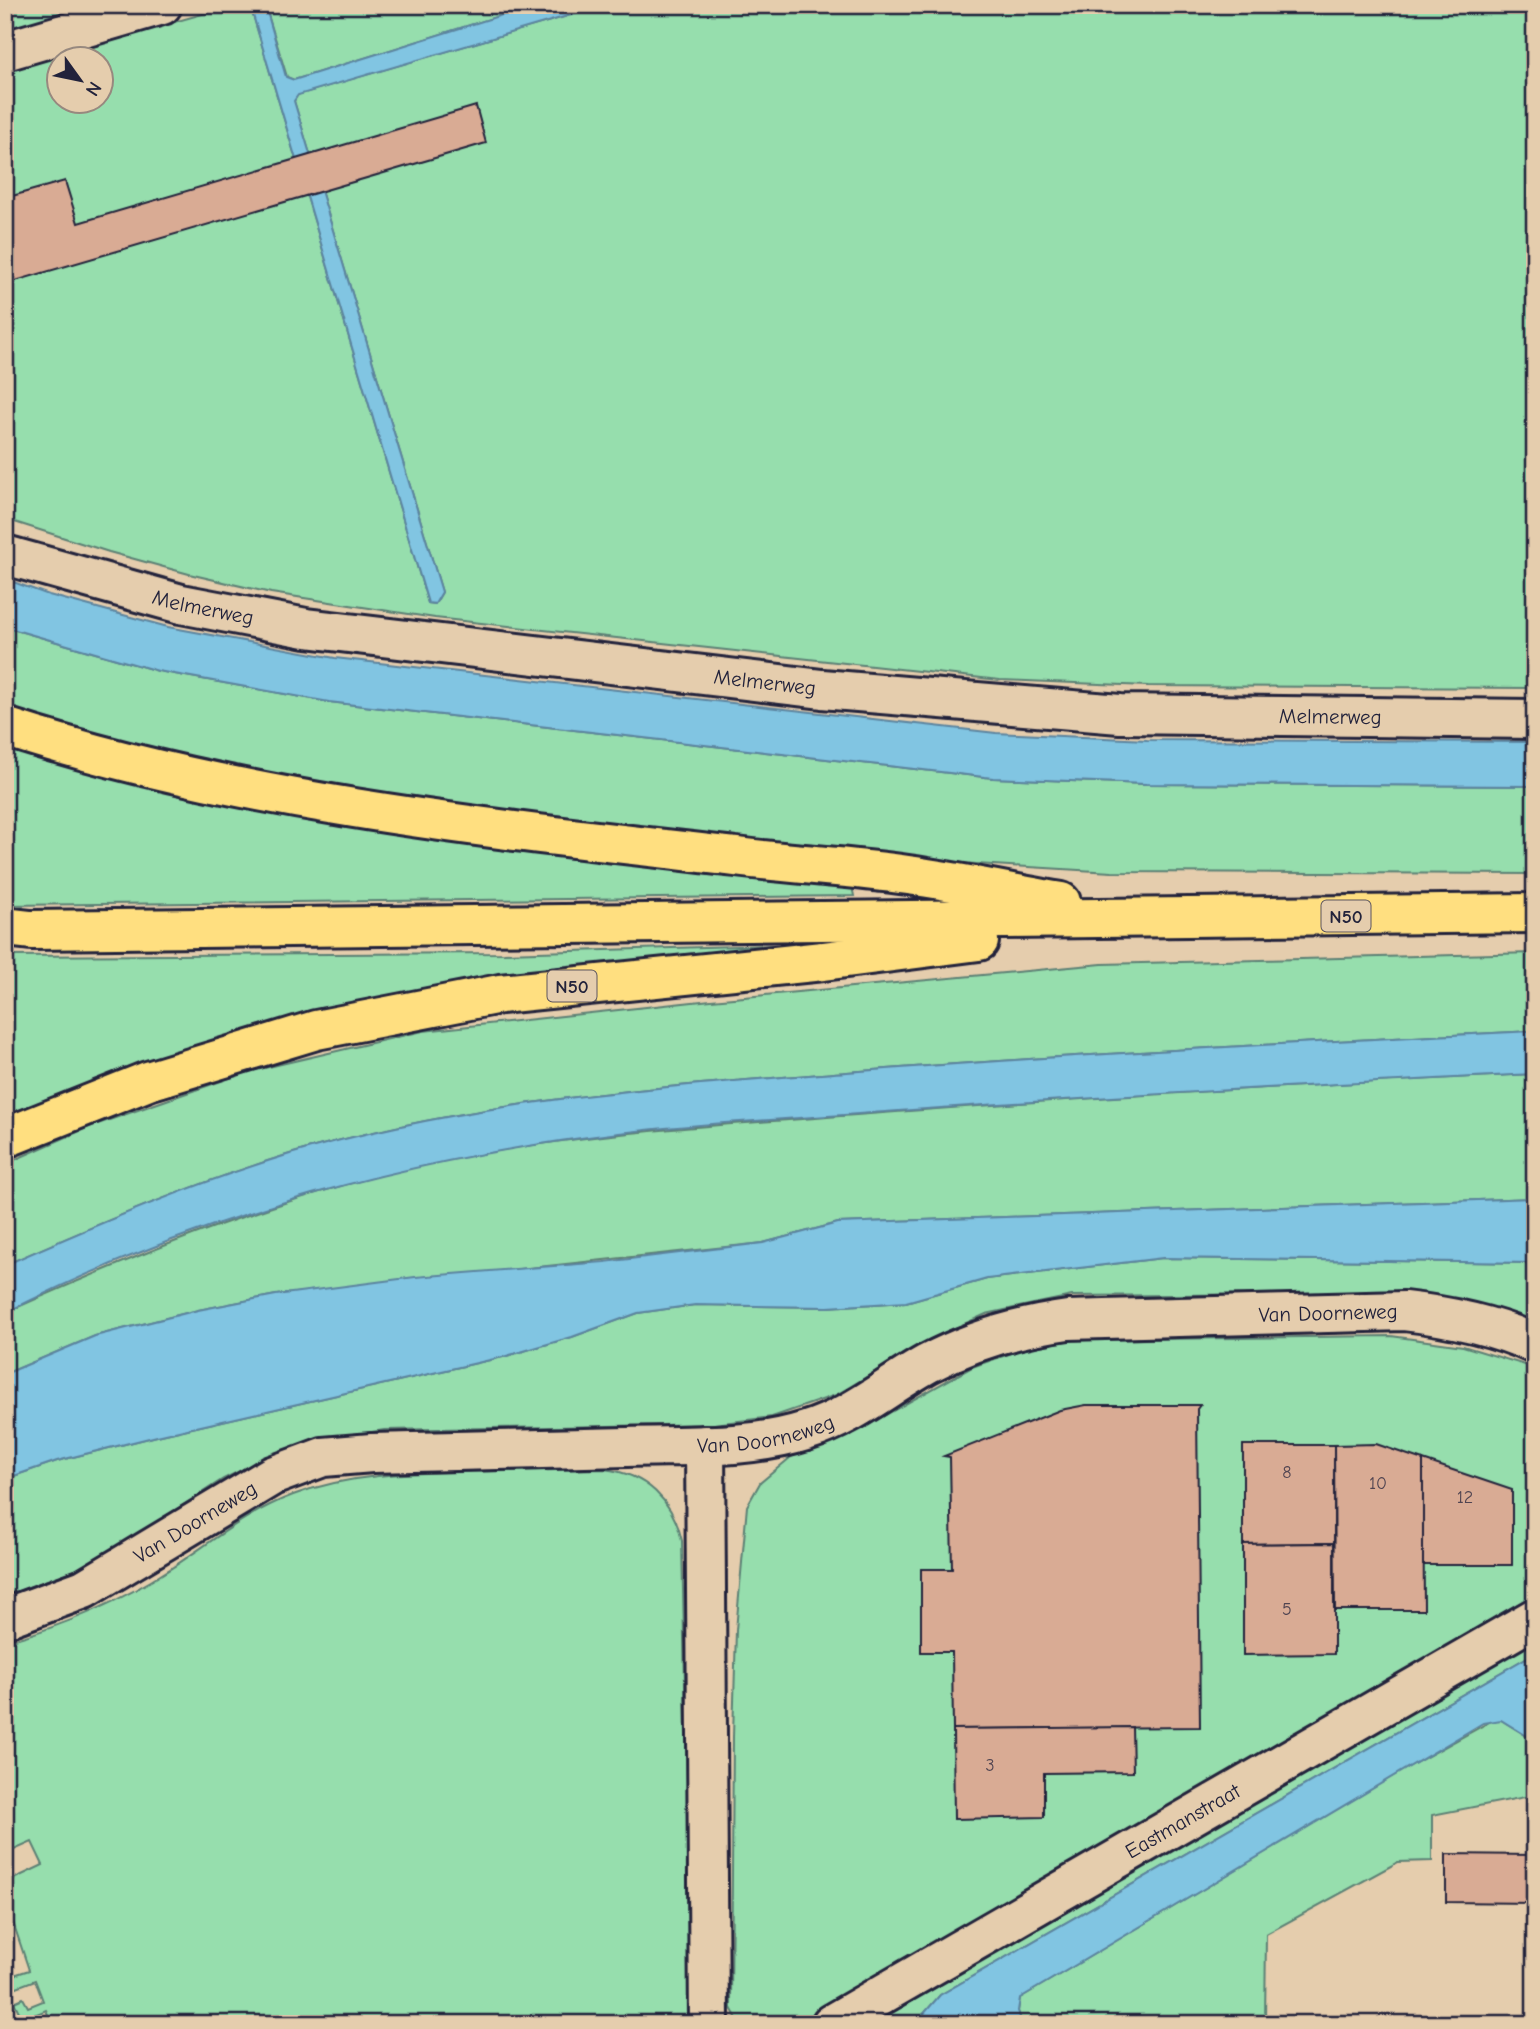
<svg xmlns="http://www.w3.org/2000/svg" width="1540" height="2029" font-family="'Comic Neue',sans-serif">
<rect width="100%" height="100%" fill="#e5cdad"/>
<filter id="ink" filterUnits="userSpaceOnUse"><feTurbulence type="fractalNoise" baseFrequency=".0143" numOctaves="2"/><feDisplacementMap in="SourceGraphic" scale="14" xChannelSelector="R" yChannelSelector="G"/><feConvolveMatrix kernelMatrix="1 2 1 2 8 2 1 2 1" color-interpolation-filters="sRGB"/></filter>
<g filter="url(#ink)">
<g fill="#96dead" stroke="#5c8074" stroke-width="2" fill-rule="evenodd">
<polygon points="5,5 105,5 5,33"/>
<path d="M 234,5 L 250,5 L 428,603 L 435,604 L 442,592 L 294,101 L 297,95 L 605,5 L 1535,5 L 1535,688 L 1148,686 L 1000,680 L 435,618 L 271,593 L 189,574 L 109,552 L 5,519 L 5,70 ZM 60,60 L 102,60 L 102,102 L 60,102 Z"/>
<polygon points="265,5 534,5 294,80 287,77"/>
<polygon points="5,627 158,671 329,702 993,778 1146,784 1535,786 1535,874 1112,872 960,863 720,843 264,782 5,717"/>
<polygon points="5,740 851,881 854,896 5,905"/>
<polygon points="776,945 795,946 461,994 5,1133 5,956 504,953"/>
<path d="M 1535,953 L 1535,1031 C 1305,1042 1076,1054 847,1072 C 659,1087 471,1100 290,1154 C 192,1184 98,1224 5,1265 L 5,1164 L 89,1127 L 247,1072 L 423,1031 L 711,1000 L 1102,964 Z"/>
<path d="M 1535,1074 L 1535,1198 L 838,1223 L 763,1243 L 276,1295 L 198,1310 L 95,1336 L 5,1374 L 5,1313 L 11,1310 C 149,1249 289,1193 438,1162 C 575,1133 716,1125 856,1115 C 1082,1097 1308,1085 1535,1074 Z"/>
<polygon points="1163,1258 1535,1263 1535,1321 1451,1298 1402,1293 1072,1296 986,1314 929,1340 836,1395 772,1417 714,1424 384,1430 323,1440 258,1462 223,1479 92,1564 5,1596 5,1479 57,1461 157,1436 503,1357 572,1337 638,1313 695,1305 828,1307 906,1302 987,1279"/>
<polygon points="1391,1336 1463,1346 1535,1368 1535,1608 810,2024 740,2024 731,2008 733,1737 736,1630 747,1506 760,1483 791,1457 878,1419 972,1367 1023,1349 1071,1340"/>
<path d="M 604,1469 C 646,1474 673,1500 682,1541 L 692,2024 L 52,2024 L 46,2010 L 23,2020 L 14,2002 L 23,1998 L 28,2007 L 43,2001 L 35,1980 L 9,1990 L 5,1978 L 29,1970 L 5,1898 L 5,1883 L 43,1865 L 32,1842 L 5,1854 L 5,1642 C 63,1626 120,1602 170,1569 C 210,1543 247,1512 293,1495 C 349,1474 406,1473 465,1472 C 511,1471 557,1470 604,1469 Z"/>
<polygon points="1535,1636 1535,1657 1526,1658 940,1995 915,2024 860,2024"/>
<polygon points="1493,1720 1501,1720 1535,1741 1535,1795 1432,1815 1432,1861 1398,1862 1266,1934 1265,2024 1022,2024 1018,2011 1020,1998 1403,1770"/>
</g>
<g fill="#81c5e2" stroke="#5b849f" stroke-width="2">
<polygon points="250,5 265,5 286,77 294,80 534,5 605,5 298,95 294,101 442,592 435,604 428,603"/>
<polygon points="5,579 49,595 168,627 335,658 996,733 1147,740 1535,742 1535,786 1146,784 993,778 329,702 158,671 5,627"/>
<path d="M 1535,1031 L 1535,1074 C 1318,1085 1102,1096 885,1112 C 797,1119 707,1122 619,1133 C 407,1159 197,1216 5,1313 L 5,1265 C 98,1224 192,1184 290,1154 C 471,1100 659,1087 847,1072 C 1076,1054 1305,1042 1535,1031 Z"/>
<polygon points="1535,1198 1535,1263 1163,1258 987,1279 906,1302 828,1307 695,1305 638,1313 572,1337 503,1357 157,1436 57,1461 5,1479 5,1374 95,1336 198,1310 276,1295 415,1277 604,1262 763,1243 838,1223"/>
<polygon points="1535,1657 1535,1698 1530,1705 1535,1712 1535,1741 1501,1720 1483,1723 1020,1998 1018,2011 1022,2024 1000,2024 989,2017 977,2024 915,2024 940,1995 1526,1658"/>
</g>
<g fill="#d9ab94" stroke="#22223b" stroke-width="2">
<polygon points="476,106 486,143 5,284 5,198 65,181 78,223"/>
<polygon points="1086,1405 1200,1405 1197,1409 1200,1727 953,1729 952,1652 921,1652 921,1569 952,1569 950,1457 944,1456 1060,1410"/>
<polygon points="1376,1444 1423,1460 1424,1610 1335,1610 1334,1445"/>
<polygon points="1243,1445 1334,1445 1334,1543 1243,1544"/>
<polygon points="1423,1460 1512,1490 1512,1565 1423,1565"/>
<polygon points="1334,1543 1334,1654 1243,1655 1243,1544"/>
<polygon points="1132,1727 1133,1772 1044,1773 1044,1817 954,1819 953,1729"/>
<polygon points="1446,1854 1535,1855 1535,1903 1446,1902"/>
</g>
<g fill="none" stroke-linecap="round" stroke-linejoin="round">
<g stroke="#22223b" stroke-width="44">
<g id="minor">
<polyline points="5,51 162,5"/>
<path id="s1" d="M 5,555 L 181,604 L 306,628 L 822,689 L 1120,714 L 1535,719"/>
<polyline points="705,1445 709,2024"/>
<path id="s2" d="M 5,1618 L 84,1589 L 272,1476 L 323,1457 L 372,1453 C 457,1451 542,1449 627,1447 C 685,1445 750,1449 806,1431 C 852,1417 886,1387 927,1364 C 972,1340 1017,1327 1068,1320 L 1404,1311 C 1448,1316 1494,1325 1535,1344"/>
<path id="s3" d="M 831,2024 L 1535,1618"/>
</g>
</g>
<g stroke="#22223b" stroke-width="44">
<g id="highway">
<path d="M 5,727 C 239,803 492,829 736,857 C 793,864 851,867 908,875 C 959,882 1010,893 1061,902"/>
<polyline points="5,927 31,930 1535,913"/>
<polyline points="5,1138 148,1081 316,1030 500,994 823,961 979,941"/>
</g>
</g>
<use href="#minor" stroke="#e5cdad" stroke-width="38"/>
<use href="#highway" stroke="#ffdf80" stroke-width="38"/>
</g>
</g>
<g text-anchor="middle" stroke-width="7" stroke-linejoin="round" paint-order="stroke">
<g font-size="18" fill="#504451">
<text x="1287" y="1478">8</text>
<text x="1378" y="1489">10</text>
<text x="1465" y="1503">12</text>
<text x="1287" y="1615">5</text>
<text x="990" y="1771">3</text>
</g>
<g fill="#e5cdad" stroke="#5c555d" stroke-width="2">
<rect x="1321.5" y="900.5" width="49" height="31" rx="5"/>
<rect x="547.5" y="970.5" width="49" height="31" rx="5"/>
</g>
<g font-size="19" font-weight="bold" fill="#22223b">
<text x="1346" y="923">N50</text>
<text x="572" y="993">N50</text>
</g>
<g font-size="21" fill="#22223b" stroke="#e5cdad">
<text dy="7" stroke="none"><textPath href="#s1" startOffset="205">Melmerweg</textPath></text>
<text dy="7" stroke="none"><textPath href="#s1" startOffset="772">Melmerweg</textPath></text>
<text dy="7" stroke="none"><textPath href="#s1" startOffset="1339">Melmerweg</textPath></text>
<text dy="7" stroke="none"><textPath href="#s2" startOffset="1390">Van Doorneweg</textPath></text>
<text dy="7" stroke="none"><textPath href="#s2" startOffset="802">Van Doorneweg</textPath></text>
<text dy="7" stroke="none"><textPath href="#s2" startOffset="214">Van Doorneweg</textPath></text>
<text dy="7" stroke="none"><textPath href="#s3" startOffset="406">Eastmanstraat</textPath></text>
</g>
</g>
<rect width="1540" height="2029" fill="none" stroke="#e5cdad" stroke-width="28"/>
<rect x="14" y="14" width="1512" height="2001" fill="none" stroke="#22223b" stroke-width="2.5" filter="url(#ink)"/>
<g transform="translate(80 80) rotate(123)"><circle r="33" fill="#e5cdad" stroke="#97897f" stroke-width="2"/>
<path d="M0-5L12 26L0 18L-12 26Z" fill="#22223b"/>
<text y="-10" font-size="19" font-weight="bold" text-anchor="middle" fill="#22223b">N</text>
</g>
</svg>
